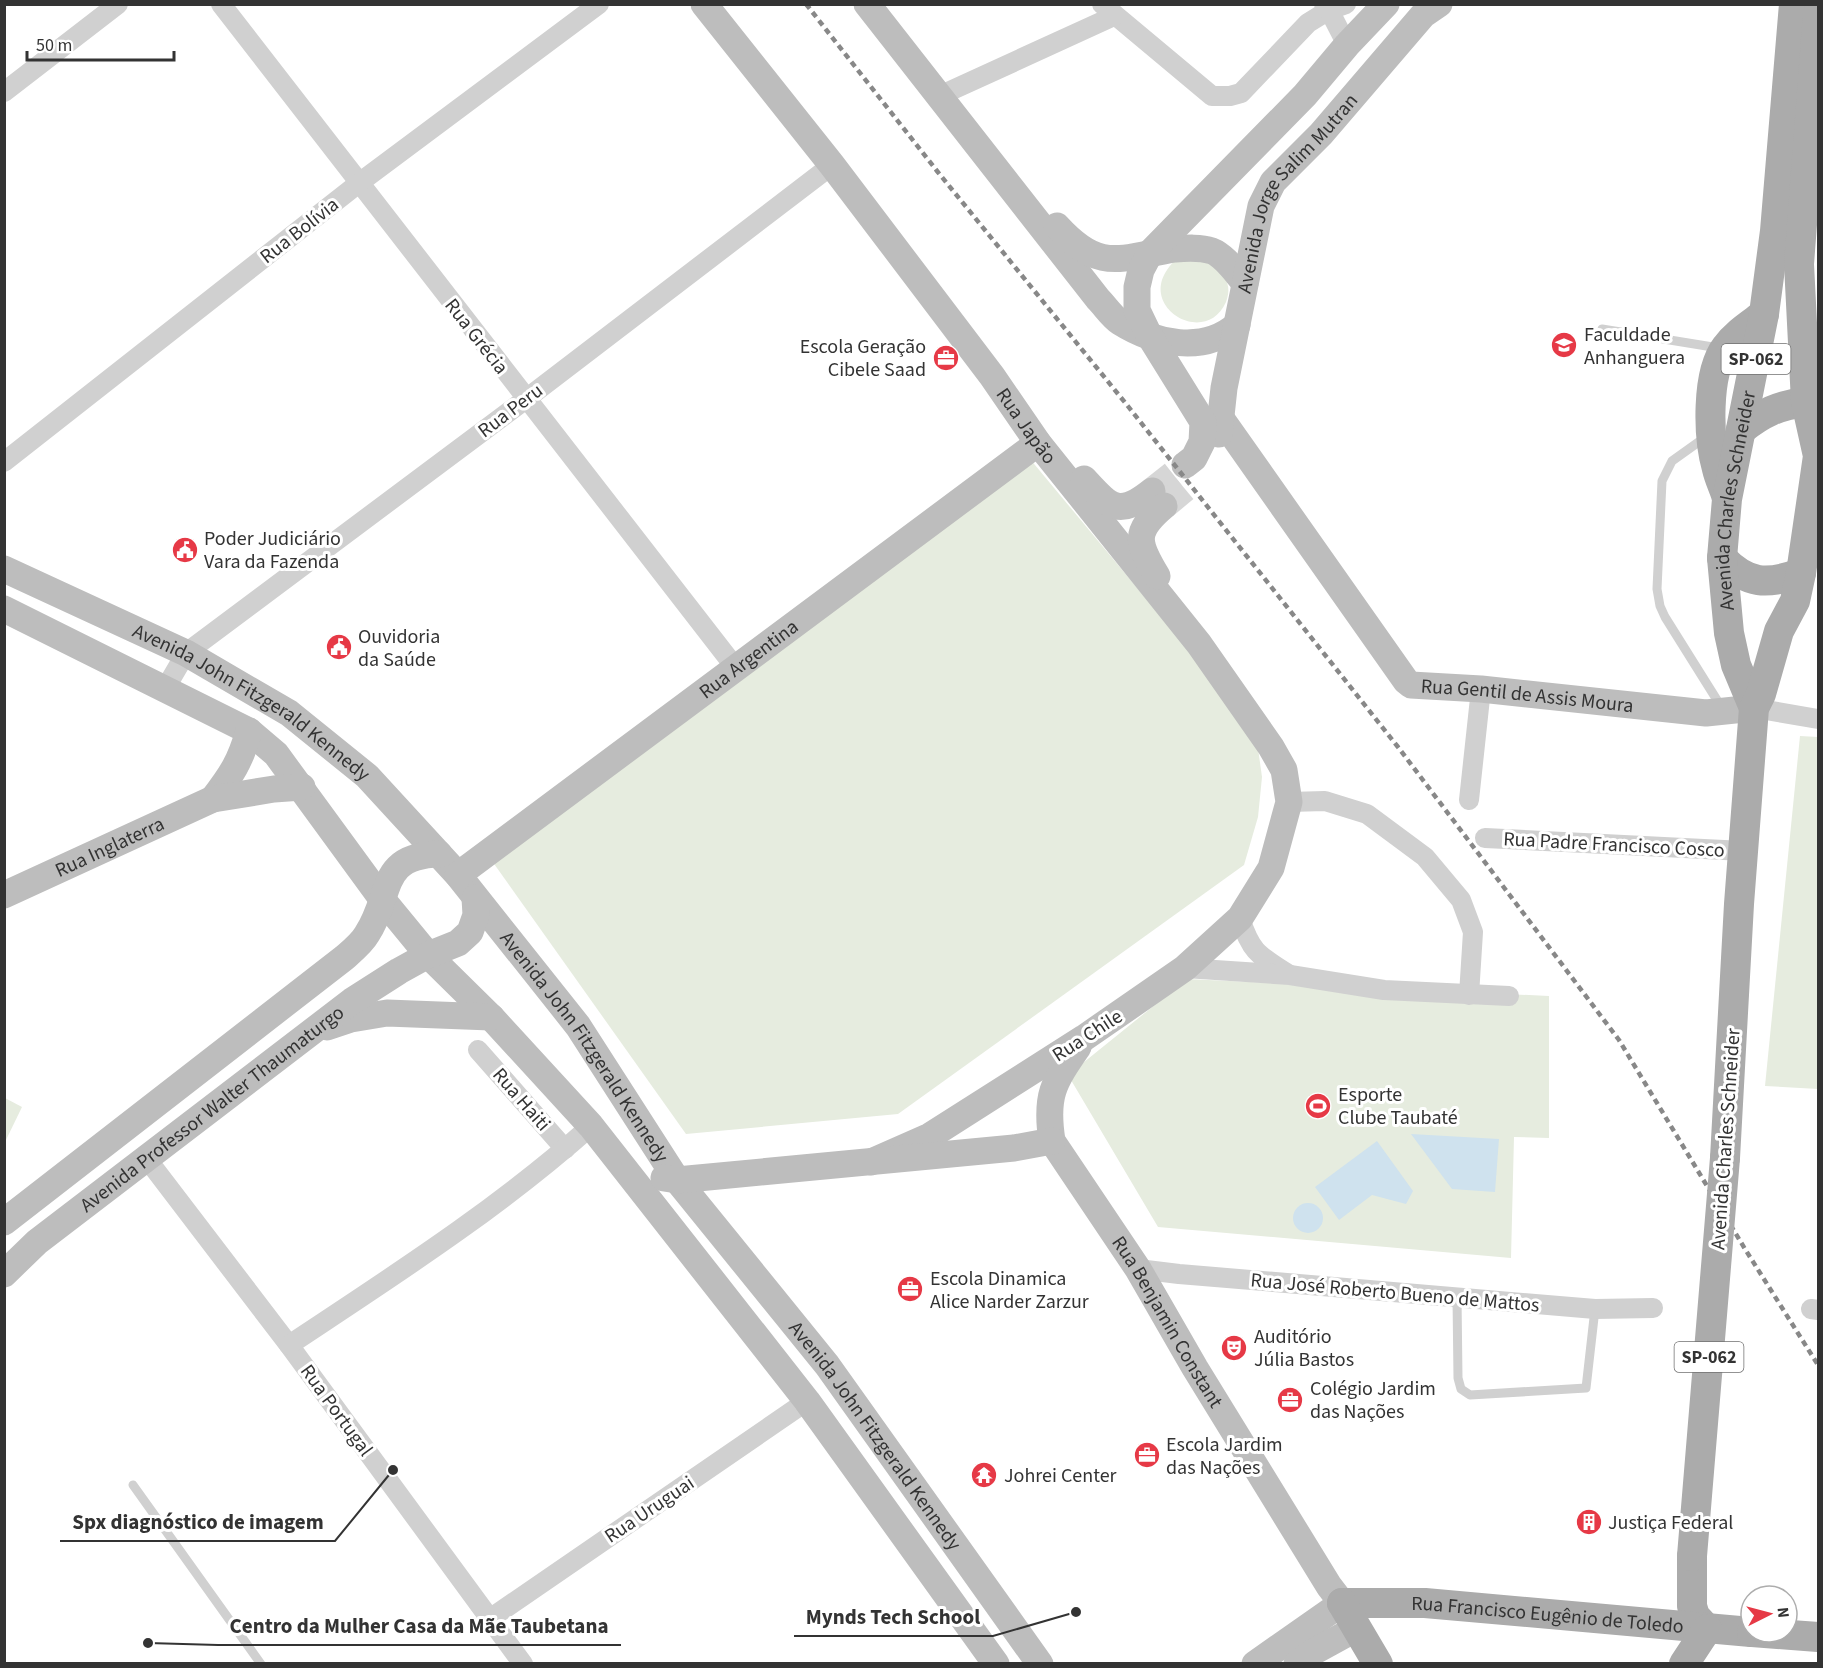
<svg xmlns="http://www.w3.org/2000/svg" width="1823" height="1668" font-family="'Source Sans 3',sans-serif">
<rect width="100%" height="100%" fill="#fff"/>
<g fill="#e6ecdf">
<path d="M 1204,256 C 1218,270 1235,280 1226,302 C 1206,347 1140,309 1167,270 C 1170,265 1175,260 1180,257 C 1187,255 1197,256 1204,256 Z"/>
<polygon points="1030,459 1237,708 1257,741 1262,777 1258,817 1244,865 898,1114 686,1134 492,861"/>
<polygon points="1800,736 1818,737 1818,1089 1765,1086"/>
<polygon points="1187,979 1549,996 1549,1138 1514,1137 1511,1258 1158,1227 1068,1075"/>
<polygon points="5,1098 22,1107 5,1142"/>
</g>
<g fill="#cfe2ee">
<polygon points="1411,1134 1499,1139 1495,1192 1452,1189"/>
<polygon points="1377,1141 1413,1191 1406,1204 1372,1195 1339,1220 1315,1187"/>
<circle cx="1308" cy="1218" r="15"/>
</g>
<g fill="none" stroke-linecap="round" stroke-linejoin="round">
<g stroke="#d6d6d6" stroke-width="27" stroke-dasharray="27 14" stroke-linecap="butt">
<polyline points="1152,491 1185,465"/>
<polyline points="1164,506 1195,480"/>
</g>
<g stroke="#d0d0d0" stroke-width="9">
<polyline points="1602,329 1719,348"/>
<polyline points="1707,436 1672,461 1662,481 1657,589 1660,606 1665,617 1722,708"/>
<polyline points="1457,1298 1458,1378 1461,1389 1470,1395 1586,1388 1595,1309"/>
<polyline points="133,1485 261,1664"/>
</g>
<g stroke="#d0d0d0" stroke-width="20">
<polyline points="221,4 735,667"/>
<polyline points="1102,4 1212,96 1230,96 1241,93 1308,23 1329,10 1346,4"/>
<polyline points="1324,4 1329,10 1347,45"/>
<polyline points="4,92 118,4"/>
<polyline points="939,96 1114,16"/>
<polyline points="4,462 359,183 599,4"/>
<polyline points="165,689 186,653 526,399 832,165"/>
<polyline points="1754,708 1818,719"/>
<polyline points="1469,800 1481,689"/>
<polyline points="1289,802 1325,801 1367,814 1425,857 1461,900 1473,932 1469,995"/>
<polyline points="1485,838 1744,851"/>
<path d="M 1240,918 C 1251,952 1258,955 1288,974"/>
<polyline points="1185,968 1290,975 1384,990 1509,996"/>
<polyline points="478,1050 565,1149"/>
<polyline points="147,1159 289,1345 523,1664"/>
<polyline points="1138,1269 1179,1274 1595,1309 1653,1308"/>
<polyline points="1811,1309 1818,1310"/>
<path d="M 289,1345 C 393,1276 498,1209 591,1126"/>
<polyline points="491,1618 807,1401"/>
</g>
<g stroke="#bdbdbd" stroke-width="27">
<path id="s1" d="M 704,4 L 832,165 L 992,376 L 1038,443 L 1199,644 L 1271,747 L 1284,770 L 1289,802 L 1271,868 L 1240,918 L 1185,968 L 1084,1038 L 930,1136 L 871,1162"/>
<path d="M 867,4 L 1098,299 C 1105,306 1112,317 1120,322 C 1155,344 1204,354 1237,325"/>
<path d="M 1057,226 C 1100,273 1119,258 1175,249 C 1187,248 1200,247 1212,251 C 1225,256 1236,273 1245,283"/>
<path id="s2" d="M 1220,417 L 1406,681 L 1411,685 L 1481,689 L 1706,713 L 1754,708"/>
<path id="s3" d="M 1219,434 L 1224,388 L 1261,206 L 1273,182 L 1321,134 L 1423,15 L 1439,4"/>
<polyline points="1185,465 1194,458 1202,442 1203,422 1149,335 1137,310 1137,287 1141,270 1150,253 1305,95 1347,45 1386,4"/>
<path d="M 1084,479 C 1110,507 1118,518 1152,491"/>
<path id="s4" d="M 4,569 L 186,653 L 289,713 L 367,776 L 458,875 L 578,1026 L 677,1180 L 827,1365 L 1040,1664"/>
<path d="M 1157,576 C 1137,543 1133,532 1164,506"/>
<polyline points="4,609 249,731 276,754 382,899 428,955 491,1017 591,1126 807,1401 996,1664"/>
<path d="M 213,799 C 232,774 240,762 249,731"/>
<path id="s5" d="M 458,875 L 1038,443"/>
<path id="s6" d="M 4,895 L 213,799 L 274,789 L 302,787"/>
<polyline points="327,1027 351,1019 387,1013 491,1017"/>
<path id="s7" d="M 1078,1047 C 1053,1083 1045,1096 1052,1141 L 1138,1269 L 1195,1368 L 1329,1586 L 1342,1603 L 1255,1664"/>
<polyline points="664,1178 677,1180 1014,1148 1052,1141"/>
<path d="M 4,1222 L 344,958 C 352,951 362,943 367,934 C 393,895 377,856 439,854"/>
<path id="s8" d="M 4,1274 L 37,1242 L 352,1001 L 399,971 L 428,955 L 458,943 L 470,932 L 476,915 L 475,898"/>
<polyline points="1297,1664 1315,1651 1357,1628"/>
</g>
<g stroke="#ababab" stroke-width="30">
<path d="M 1741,430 C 1762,413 1779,405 1806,402"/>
<path d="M 1726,495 C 1723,486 1719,478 1717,469 C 1708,438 1706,373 1726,347 C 1736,333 1751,324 1764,314"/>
<path d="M 1722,558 C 1748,585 1767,585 1801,573"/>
<path id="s9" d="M 1754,708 L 1736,665 L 1729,633 L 1722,558 L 1727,499 L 1764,314 L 1775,231 L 1794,4"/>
<polyline points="1725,1158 1739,904 1754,708 1761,694 1779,631 1795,601 1801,573 1818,456 1806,402 1799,264 1818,13"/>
<polyline points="1692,1556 1692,1606 1695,1616 1707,1629"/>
<path id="s10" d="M 1342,1603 L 1425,1603 L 1751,1632"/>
<polyline points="1342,1603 1378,1664"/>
<polyline points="1752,1632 1818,1637"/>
<polyline points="1684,1664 1707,1629"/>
</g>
<polyline stroke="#888" stroke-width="4.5" stroke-dasharray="6 4.5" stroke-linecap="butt" points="806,4 937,171 1127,405 1398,747 1619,1040 1745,1249 1818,1365"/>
<polyline stroke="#ababab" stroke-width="30" points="1692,1556 1725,1158"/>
</g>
<defs>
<g id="university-disc" transform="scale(1.35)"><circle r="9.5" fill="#e63946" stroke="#fff"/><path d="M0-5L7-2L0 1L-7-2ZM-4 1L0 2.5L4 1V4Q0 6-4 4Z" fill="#fff"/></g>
<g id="office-disc" transform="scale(1.35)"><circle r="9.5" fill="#e63946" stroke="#fff"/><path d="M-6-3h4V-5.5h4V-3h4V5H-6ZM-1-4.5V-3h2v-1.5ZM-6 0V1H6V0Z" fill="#fff"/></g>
<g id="civic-disc" transform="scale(1.35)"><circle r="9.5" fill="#e63946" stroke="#fff"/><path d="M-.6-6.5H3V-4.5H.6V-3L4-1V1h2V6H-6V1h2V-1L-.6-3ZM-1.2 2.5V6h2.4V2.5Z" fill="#fff"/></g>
<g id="stadium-disc" transform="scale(1.35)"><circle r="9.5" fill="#e63946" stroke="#fff"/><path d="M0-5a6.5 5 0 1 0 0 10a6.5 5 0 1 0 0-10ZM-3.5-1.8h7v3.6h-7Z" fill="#fff"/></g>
<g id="theatre-disc" transform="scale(1.35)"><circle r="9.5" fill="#e63946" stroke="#fff"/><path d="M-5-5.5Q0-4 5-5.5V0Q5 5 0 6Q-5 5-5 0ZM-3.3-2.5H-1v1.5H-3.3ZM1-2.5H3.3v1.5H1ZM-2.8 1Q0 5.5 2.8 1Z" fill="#fff"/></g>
<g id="temple-disc" transform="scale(1.35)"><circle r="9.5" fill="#e63946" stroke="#fff"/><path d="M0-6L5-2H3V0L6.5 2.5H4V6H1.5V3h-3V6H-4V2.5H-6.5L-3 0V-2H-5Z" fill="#fff"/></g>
<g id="building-disc" transform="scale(1.35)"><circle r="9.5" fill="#e63946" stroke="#fff"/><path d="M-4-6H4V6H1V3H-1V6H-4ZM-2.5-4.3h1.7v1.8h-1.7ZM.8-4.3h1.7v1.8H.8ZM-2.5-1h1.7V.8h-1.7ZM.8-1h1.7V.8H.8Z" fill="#fff"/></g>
</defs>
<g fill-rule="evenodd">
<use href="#university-disc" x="1564" y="345"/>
<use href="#office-disc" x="946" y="358"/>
<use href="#civic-disc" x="185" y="550"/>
<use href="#civic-disc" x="339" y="647"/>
<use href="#stadium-disc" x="1318" y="1106"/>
<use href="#office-disc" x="910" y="1289"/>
<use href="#theatre-disc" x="1234" y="1348"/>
<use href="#office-disc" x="1290" y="1400"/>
<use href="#office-disc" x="1147" y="1455"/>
<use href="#temple-disc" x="984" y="1475"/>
<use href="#building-disc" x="1589" y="1522"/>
</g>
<g text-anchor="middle" stroke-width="6" stroke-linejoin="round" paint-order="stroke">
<g fill="#fff" stroke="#707070" stroke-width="1.5">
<rect x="1721.5" y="344" width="69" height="30" rx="4.5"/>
<rect x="1674.5" y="1342" width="69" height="30" rx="4.5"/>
</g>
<g font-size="18" font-weight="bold" fill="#333">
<text x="1756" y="365">SP-062</text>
<text x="1709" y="1363">SP-062</text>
</g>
<g font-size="20" fill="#333" stroke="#fff">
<text dy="7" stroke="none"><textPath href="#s3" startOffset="260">Avenida Jorge Salim Mutran</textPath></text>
<text transform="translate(299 230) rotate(-38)" y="7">Rua Bolívia</text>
<text transform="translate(477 336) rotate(52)" y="7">Rua Grécia</text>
<text transform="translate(510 410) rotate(-37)" y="7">Rua Peru</text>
<text dy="7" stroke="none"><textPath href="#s1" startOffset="531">Rua Japão</textPath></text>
<text dy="7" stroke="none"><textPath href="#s9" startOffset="213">Avenida Charles Schneider</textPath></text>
<text dy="7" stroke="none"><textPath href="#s5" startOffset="362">Rua Argentina</textPath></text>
<text dy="7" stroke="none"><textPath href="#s2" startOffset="446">Rua Gentil de Assis Moura</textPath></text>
<text dy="7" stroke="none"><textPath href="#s4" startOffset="282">Avenida John Fitzgerald Kennedy</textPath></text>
<text transform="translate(1614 844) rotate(3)" y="7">Rua Padre Francisco Cosco</text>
<text dy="7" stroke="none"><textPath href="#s6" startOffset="116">Rua Inglaterra</textPath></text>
<text transform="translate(1087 1035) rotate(-33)" y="7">Rua Chile</text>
<text dy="7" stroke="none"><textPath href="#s4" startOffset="768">Avenida John Fitzgerald Kennedy</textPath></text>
<text transform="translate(522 1099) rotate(49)" y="7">Rua Haiti</text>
<text dy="7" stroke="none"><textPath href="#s8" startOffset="266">Avenida Professor Walter Thaumaturgo</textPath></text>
<text transform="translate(1725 1139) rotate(-86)" y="7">Avenida Charles Schneider</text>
<text transform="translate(1395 1292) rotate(5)" y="7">Rua José Roberto Bueno de Mattos</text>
<text dy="7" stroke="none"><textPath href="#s7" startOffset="316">Rua Benjamin Constant</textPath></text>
<text transform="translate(337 1410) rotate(54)" y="7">Rua Portugal</text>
<text dy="7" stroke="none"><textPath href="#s4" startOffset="1254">Avenida John Fitzgerald Kennedy</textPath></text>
<text transform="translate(649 1509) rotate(-34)" y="7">Rua Uruguai</text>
<text dy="7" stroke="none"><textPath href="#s10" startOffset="206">Rua Francisco Eugênio de Toledo</textPath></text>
</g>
<g font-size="20" fill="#333" stroke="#fff" text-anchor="start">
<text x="1584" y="341">Faculdade<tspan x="1584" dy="23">Anhanguera</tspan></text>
<text x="926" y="353" text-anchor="end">Escola Geração<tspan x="926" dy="23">Cibele Saad</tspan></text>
<text x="204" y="545">Poder Judiciário<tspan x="204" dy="23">Vara da Fazenda</tspan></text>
<text x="358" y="643">Ouvidoria<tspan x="358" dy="23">da Saúde</tspan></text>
<text x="1338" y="1101">Esporte<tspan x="1338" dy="23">Clube Taubaté</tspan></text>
<text x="930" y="1285">Escola Dinamica<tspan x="930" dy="23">Alice Narder Zarzur</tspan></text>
<text x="1254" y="1343">Auditório<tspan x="1254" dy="23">Júlia Bastos</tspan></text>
<text x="1310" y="1395">Colégio Jardim<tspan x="1310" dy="23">das Nações</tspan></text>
<text x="1166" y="1451">Escola Jardim<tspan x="1166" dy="23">das Nações</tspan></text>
<text x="1004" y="1482">Johrei Center</text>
<text x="1608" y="1529">Justiça Federal</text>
</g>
</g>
<path fill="none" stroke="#333" stroke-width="2" d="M393 1470L335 1541H60M1076 1612L993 1636H794M148 1643L218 1645H621"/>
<g fill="#333" stroke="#fff" stroke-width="2">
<circle cx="393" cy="1470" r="6"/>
<circle cx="1076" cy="1612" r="6"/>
<circle cx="148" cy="1643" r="6"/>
</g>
<g font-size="21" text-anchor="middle" font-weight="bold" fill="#333" stroke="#fff" stroke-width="6" stroke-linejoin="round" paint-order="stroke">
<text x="198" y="1529">Spx diagnóstico de imagem</text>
<text x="893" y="1624">Mynds Tech School</text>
<text x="419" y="1633">Centro da Mulher Casa da Mãe Taubetana</text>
</g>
<rect width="1823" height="1668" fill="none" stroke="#333333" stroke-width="12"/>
<g transform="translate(1769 1614) rotate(84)"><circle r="28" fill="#ffffff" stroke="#adadad" stroke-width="1.5"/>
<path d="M0-4.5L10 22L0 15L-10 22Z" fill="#e63946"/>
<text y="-9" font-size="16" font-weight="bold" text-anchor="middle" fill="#333333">N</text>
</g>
<path d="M27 51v9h147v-9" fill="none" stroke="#333333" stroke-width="3"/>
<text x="36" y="51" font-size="18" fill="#333333" stroke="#ffffff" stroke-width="4.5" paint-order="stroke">50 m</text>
</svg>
